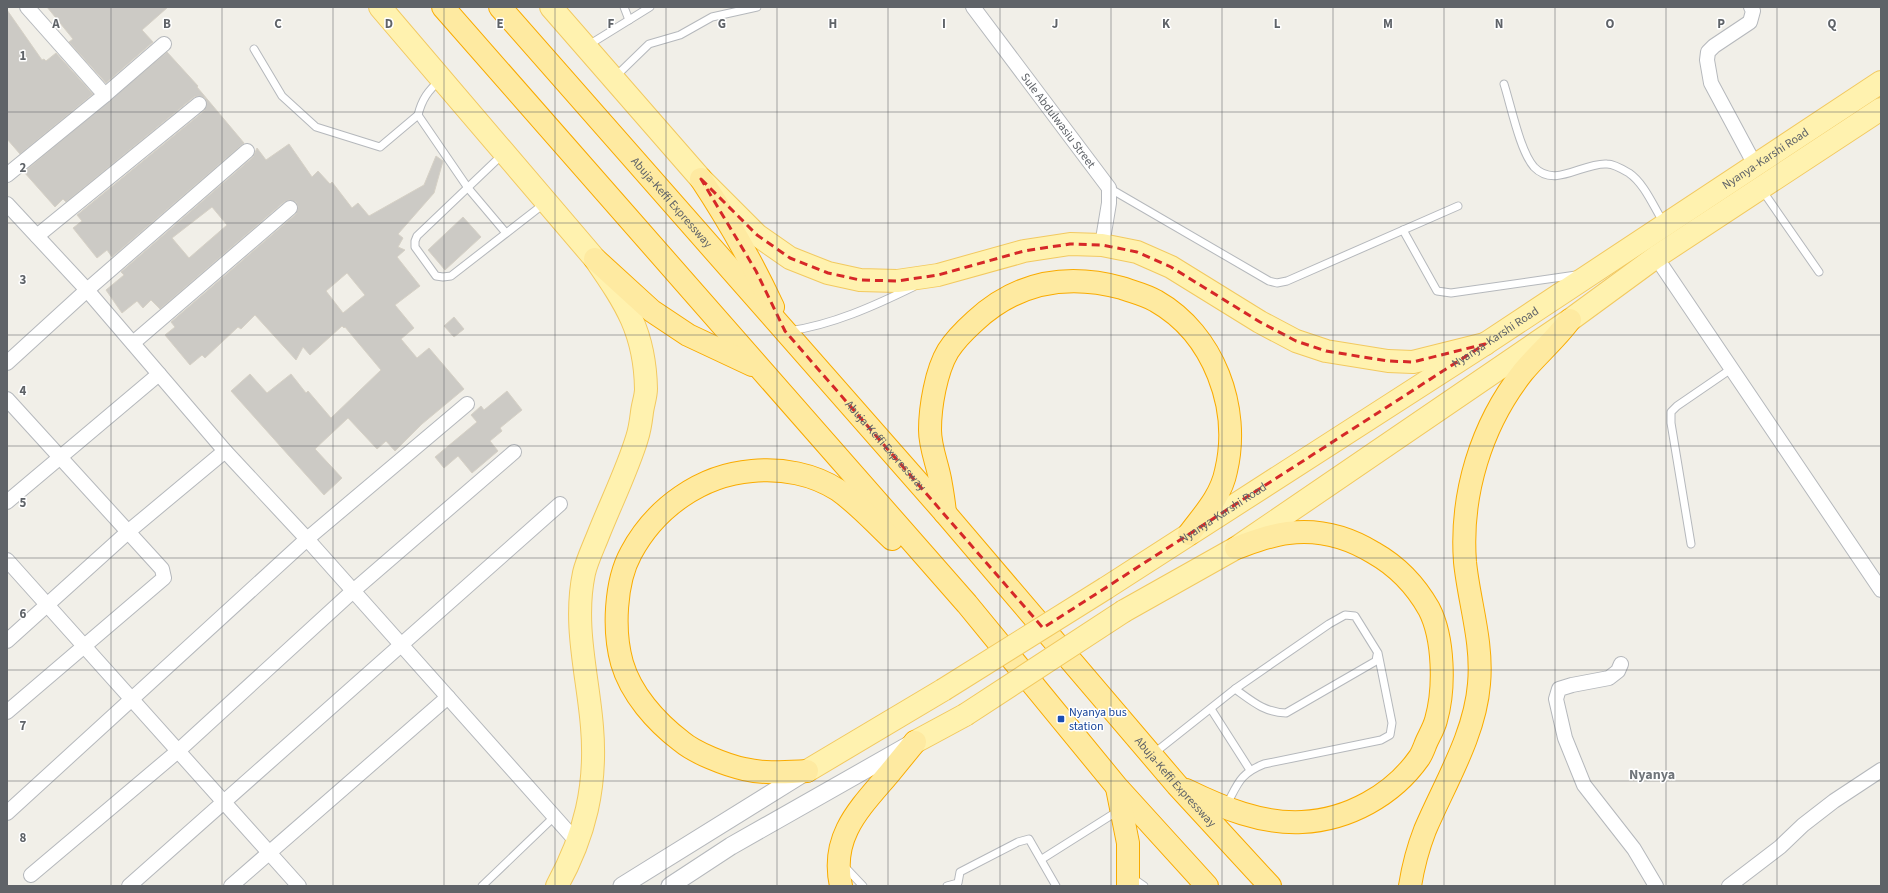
<svg xmlns="http://www.w3.org/2000/svg" width="1888" height="893" font-family="'Source Sans 3',sans-serif">
<rect width="100%" height="100%" fill="#f1efe8"/>
<g fill="#cccac5" stroke="#d6d1c6" fill-rule="evenodd">
<polygon points="47,7 168,7 142,30 153,42 106,83 69,42 73,39"/>
<polygon points="7,10 42,60 44,59 46,61 56,53 93,94 20,154 7,139"/>
<polygon points="167,52 198,86 197,87 244,143 112,257 107,250 97,258 73,228 82,221 77,215 204,111 207,103 205,98 198,96 194,97 66,202 63,199 55,207 24,172"/>
<path d="M 289,144 L 312,177 L 318,171 L 330,184 L 332,182 L 352,208 L 358,203 L 369,216 L 424,185 L 436,156 L 443,161 L 434,193 L 398,234 L 403,238 L 398,247 L 405,250 L 397,257 L 420,286 L 395,305 L 414,328 L 401,339 L 417,358 L 429,348 L 464,389 L 422,424 L 395,451 L 386,441 L 377,449 L 348,418 L 315,449 L 342,478 L 324,495 L 231,391 L 250,374 L 267,393 L 291,374 L 306,393 L 308,391 L 331,418 L 381,370 L 345,327 L 344,328 L 342,326 L 310,355 L 303,347 L 296,360 L 255,315 L 241,329 L 238,327 L 205,358 L 202,355 L 190,365 L 165,335 L 175,327 L 171,322 L 296,214 L 298,207 L 296,202 L 289,200 L 284,202 L 160,309 L 151,300 L 143,308 L 137,301 L 122,313 L 106,290 L 124,275 L 121,272 L 253,157 L 257,148 L 266,160 ZM 212,207 L 227,225 L 189,258 L 172,238 ZM 347,273 L 365,295 L 343,313 L 326,291 Z"/>
<polygon points="463,217 481,237 445,270 428,250"/>
<polygon points="454,317 464,329 454,337 444,326"/>
<polygon points="507,391 522,410 500,428 502,431 490,441 498,451 472,473 458,456 444,468 435,457 477,422 471,415 481,406 484,410"/>
</g>
<g fill="none" stroke-linecap="round" stroke-linejoin="round">
<g stroke="#b5b8bc" stroke-width="9">
<g id="service">
<polyline points="624,7 629,20"/>
<polyline points="587,46 650,7"/>
<polyline points="254,49 282,96 316,127 380,147 418,115"/>
<polyline points="615,77 649,44 680,35 712,17 757,7"/>
<path d="M 440,80 C 428,91 422,99 418,115 L 468,188 L 506,233"/>
<path d="M 1504,84 C 1511,106 1520,151 1534,167 C 1555,189 1583,162 1607,164 C 1613,164 1624,170 1629,173 C 1645,184 1654,208 1664,223"/>
<polyline points="503,154 417,236 415,241 415,247 436,276 443,277 451,276 545,203"/>
<polyline points="1109,188 1269,281 1277,283 1287,281 1458,206"/>
<polyline points="1762,190 1819,272"/>
<polyline points="1403,230 1437,291 1451,293 1576,275"/>
<path d="M 789,331 C 832,325 874,306 913,287"/>
<polyline points="1691,544 1671,423 1671,412 1677,406 1731,369"/>
<path d="M 1235,689 C 1253,702 1264,712 1286,713 L 1376,661 L 1377,655"/>
<polyline points="1211,709 1250,770"/>
<path d="M 1153,754 L 1235,689 L 1329,624 L 1345,615 L 1355,616 L 1378,653 L 1392,723 L 1390,735 L 1381,740 L 1264,764 C 1239,774 1238,784 1226,806"/>
<polyline points="1042,859 1118,811"/>
<polyline points="845,867 863,886"/>
<polyline points="1131,877 1144,886"/>
<polyline points="482,886 555,816"/>
<polyline points="947,886 958,883 960,872 1018,842 1029,839 1056,886"/>
</g>
</g>
<g stroke="#b5b8bc" stroke-width="16">
<g id="minor">
<polyline points="27,7 105,95"/>
<path id="s1" d="M 973,7 L 1109,188 L 1109,203 L 1102,245"/>
<polyline points="1751,7 1753,11 1750,22 1714,46 1708,52 1707,60 1711,83 1755,165"/>
<polyline points="7,175 105,95 164,44"/>
<polyline points="7,204 87,290 225,451 307,539 577,842"/>
<polyline points="37,236 199,104"/>
<polyline points="1656,257 1881,590"/>
<polyline points="133,343 290,208"/>
<polyline points="7,363 87,290 247,151"/>
<polyline points="7,399 162,569 164,578 7,712"/>
<polyline points="7,502 159,374"/>
<polyline points="7,560 299,886"/>
<polyline points="7,641 129,531 225,451"/>
<polyline points="1621,664 1618,671 1609,678 1572,685 1559,689 1556,699 1565,738 1584,785 1634,849 1656,886"/>
<polyline points="7,813 307,539 467,404"/>
<polyline points="31,875 178,751 353,591 514,452"/>
<polyline points="129,886 560,504"/>
<polyline points="231,886 448,697"/>
<polyline points="1729,886 1780,847 1803,825 1834,801 1881,770"/>
</g>
</g>
<g stroke="#b5b8bc" stroke-width="19">
<g id="tertiary">
<polyline points="622,886 807,771"/>
<polyline points="670,886 731,846 909,745"/>
</g>
</g>
<g stroke="#f2c960" stroke-width="24">
<g id="primary">
<path d="M 380,7 L 595,259 C 626,304 645,332 646,389 C 646,396 643,404 642,412 C 641,420 640,429 637,438 C 628,468 611,503 599,533 C 594,546 587,560 584,573 C 573,625 588,676 592,727 C 597,786 585,835 557,886"/>
<polyline points="551,7 701,179 757,235 790,258 828,273 860,280 897,281 938,275 1024,251 1070,244 1102,245 1137,252 1171,267 1260,322 1296,341 1326,351 1388,361 1413,362 1485,344"/>
<path id="s2" d="M 1106,588 L 1485,344 L 1881,82"/>
<polyline points="1124,611 1236,548 1570,320 1656,257 1881,109"/>
<polyline points="915,742 965,715"/>
<polyline points="807,771 943,690"/>
</g>
</g>
<g stroke="#f9ab00" stroke-width="24">
<g id="trunk">
<polyline points="443,7 967,604 1117,787 1207,886"/>
<path id="s3" d="M 500,7 L 945,513 L 1177,785 L 1270,886"/>
<path d="M 701,179 C 728,220 752,262 773,307"/>
<polyline points="595,259 652,311 688,335 752,365"/>
<path d="M 945,513 C 944,502 942,490 940,479 C 937,463 930,447 930,430 C 930,407 936,371 948,351 C 955,340 965,330 975,321 C 1017,282 1067,273 1122,288 C 1133,292 1146,295 1156,301 C 1214,334 1241,408 1226,471 C 1221,496 1204,514 1189,534"/>
<path d="M 807,771 C 786,772 764,774 744,769 C 726,765 695,753 681,741 C 656,722 631,694 622,663 C 613,631 615,582 631,553 C 655,508 701,475 752,471 C 782,468 813,474 838,490 C 858,504 874,522 892,539"/>
<polyline points="1117,788 1128,843 1128,886"/>
<path d="M 1186,790 C 1223,808 1261,824 1302,822 C 1348,820 1393,795 1419,758 C 1422,754 1424,748 1426,743 C 1429,736 1434,728 1436,720 C 1445,689 1444,638 1429,609 C 1416,586 1397,566 1374,553 C 1348,537 1319,529 1288,533 C 1270,535 1253,542 1236,548"/>
<path d="M 841,886 C 830,837 859,809 888,775 C 897,764 906,753 915,742"/>
<path d="M 1410,886 C 1413,867 1418,848 1425,830 C 1445,783 1475,735 1479,684 C 1483,642 1469,602 1465,562 C 1460,495 1481,425 1523,372 C 1538,354 1556,339 1570,320"/>
</g>
</g>
<use href="#service" stroke="#fff" stroke-width="7"/>
<use href="#minor" stroke="#fff" stroke-width="14"/>
<use href="#tertiary" stroke="#fff" stroke-width="17"/>
<use href="#primary" stroke="#fff2af" stroke-width="22"/>
<use href="#trunk" stroke="#feeaa1" stroke-width="22"/>
<g stroke="#f2c960" stroke-width="24" stroke-linecap="butt">
<g id="primary-bridge">
<polyline points="943,690 1106,588"/>
<polyline points="965,715 1124,611"/>
</g>
</g>
<use href="#primary-bridge" stroke="#fff2af" stroke-width="22"/>
</g>
<path fill="none" stroke="#d62828" stroke-width="3" stroke-dasharray="8 5" stroke-linejoin="round" d="M 701,179 L 757,235 L 790,258 L 828,273 L 860,280 L 897,281 L 938,275 L 1024,251 L 1070,244 L 1102,245 L 1137,252 L 1171,267 L 1260,322 L 1296,341 L 1326,351 L 1388,361 L 1413,362 L 1485,344 L 1043,628 L 785,331 L 756,271 Z"/>
<path fill="none" stroke="#5f6368" stroke-width="1" stroke-opacity="0.55" d="M 111,7 L 111,886M 222,7 L 222,886M 333,7 L 333,886M 444,7 L 444,886M 555,7 L 555,886M 666,7 L 666,886M 777,7 L 777,886M 888,7 L 888,886M 1000,7 L 1000,886M 1111,7 L 1111,886M 1222,7 L 1222,886M 1333,7 L 1333,886M 1444,7 L 1444,886M 1555,7 L 1555,886M 1666,7 L 1666,886M 1777,7 L 1777,886M 7,112 L 1881,112M 7,223 L 1881,223M 7,335 L 1881,335M 7,446 L 1881,446M 7,558 L 1881,558M 7,670 L 1881,670M 7,781 L 1881,781"/>
<rect fill="#1a4fb4" stroke="#fff" stroke-width="1.5" x="1057" y="715" width="8" height="8" rx="2"/>
<g text-anchor="middle" stroke-width="3" stroke-linejoin="round" paint-order="stroke">
<g font-size="12" fill="#5f6368" stroke="#fff">
<text dy="4" stroke="none"><textPath href="#s1" startOffset="142">Sule Abdulwasiu Street</textPath></text>
<text dy="4" stroke="none"><textPath href="#s2" startOffset="787">Nyanya-Karshi Road</textPath></text>
<text dy="4" stroke="none"><textPath href="#s3" startOffset="260">Abuja-Keffi Expressway</textPath></text>
<text dy="4" stroke="none"><textPath href="#s2" startOffset="463">Nyanya-Karshi Road</textPath></text>
<text dy="4" stroke="none"><textPath href="#s3" startOffset="584">Abuja-Keffi Expressway</textPath></text>
<text dy="4" stroke="none"><textPath href="#s2" startOffset="139">Nyanya-Karshi Road</textPath></text>
<text dy="4" stroke="none"><textPath href="#s3" startOffset="1028">Abuja-Keffi Expressway</textPath></text>
</g>
<g font-size="12" fill="#164399" stroke="#fff" text-anchor="start">
<text x="1069" y="716">Nyanya bus<tspan x="1069" dy="14">station</tspan></text>
</g>
<g font-size="14" font-weight="bold" fill="#70757a" stroke="#fff">
<text x="1652" y="779">Nyanya</text>
</g>
</g>
<g font-size="13" text-anchor="middle" font-weight="bold" fill="#5f6368" stroke="#fff" stroke-width="3" stroke-linejoin="round" paint-order="stroke">
<text x="56" y="28">A</text>
<text x="167" y="28">B</text>
<text x="278" y="28">C</text>
<text x="389" y="28">D</text>
<text x="500" y="28">E</text>
<text x="611" y="28">F</text>
<text x="722" y="28">G</text>
<text x="833" y="28">H</text>
<text x="944" y="28">I</text>
<text x="1055" y="28">J</text>
<text x="1166" y="28">K</text>
<text x="1277" y="28">L</text>
<text x="1388" y="28">M</text>
<text x="1499" y="28">N</text>
<text x="1610" y="28">O</text>
<text x="1721" y="28">P</text>
<text x="1832" y="28">Q</text>
<text x="23" y="60">1</text>
<text x="23" y="172">2</text>
<text x="23" y="284">3</text>
<text x="23" y="395">4</text>
<text x="23" y="507">5</text>
<text x="23" y="618">6</text>
<text x="23" y="730">7</text>
<text x="23" y="842">8</text>
</g>
<rect width="1888" height="893" fill="none" stroke="#5f6368" stroke-width="16"/>
</svg>
